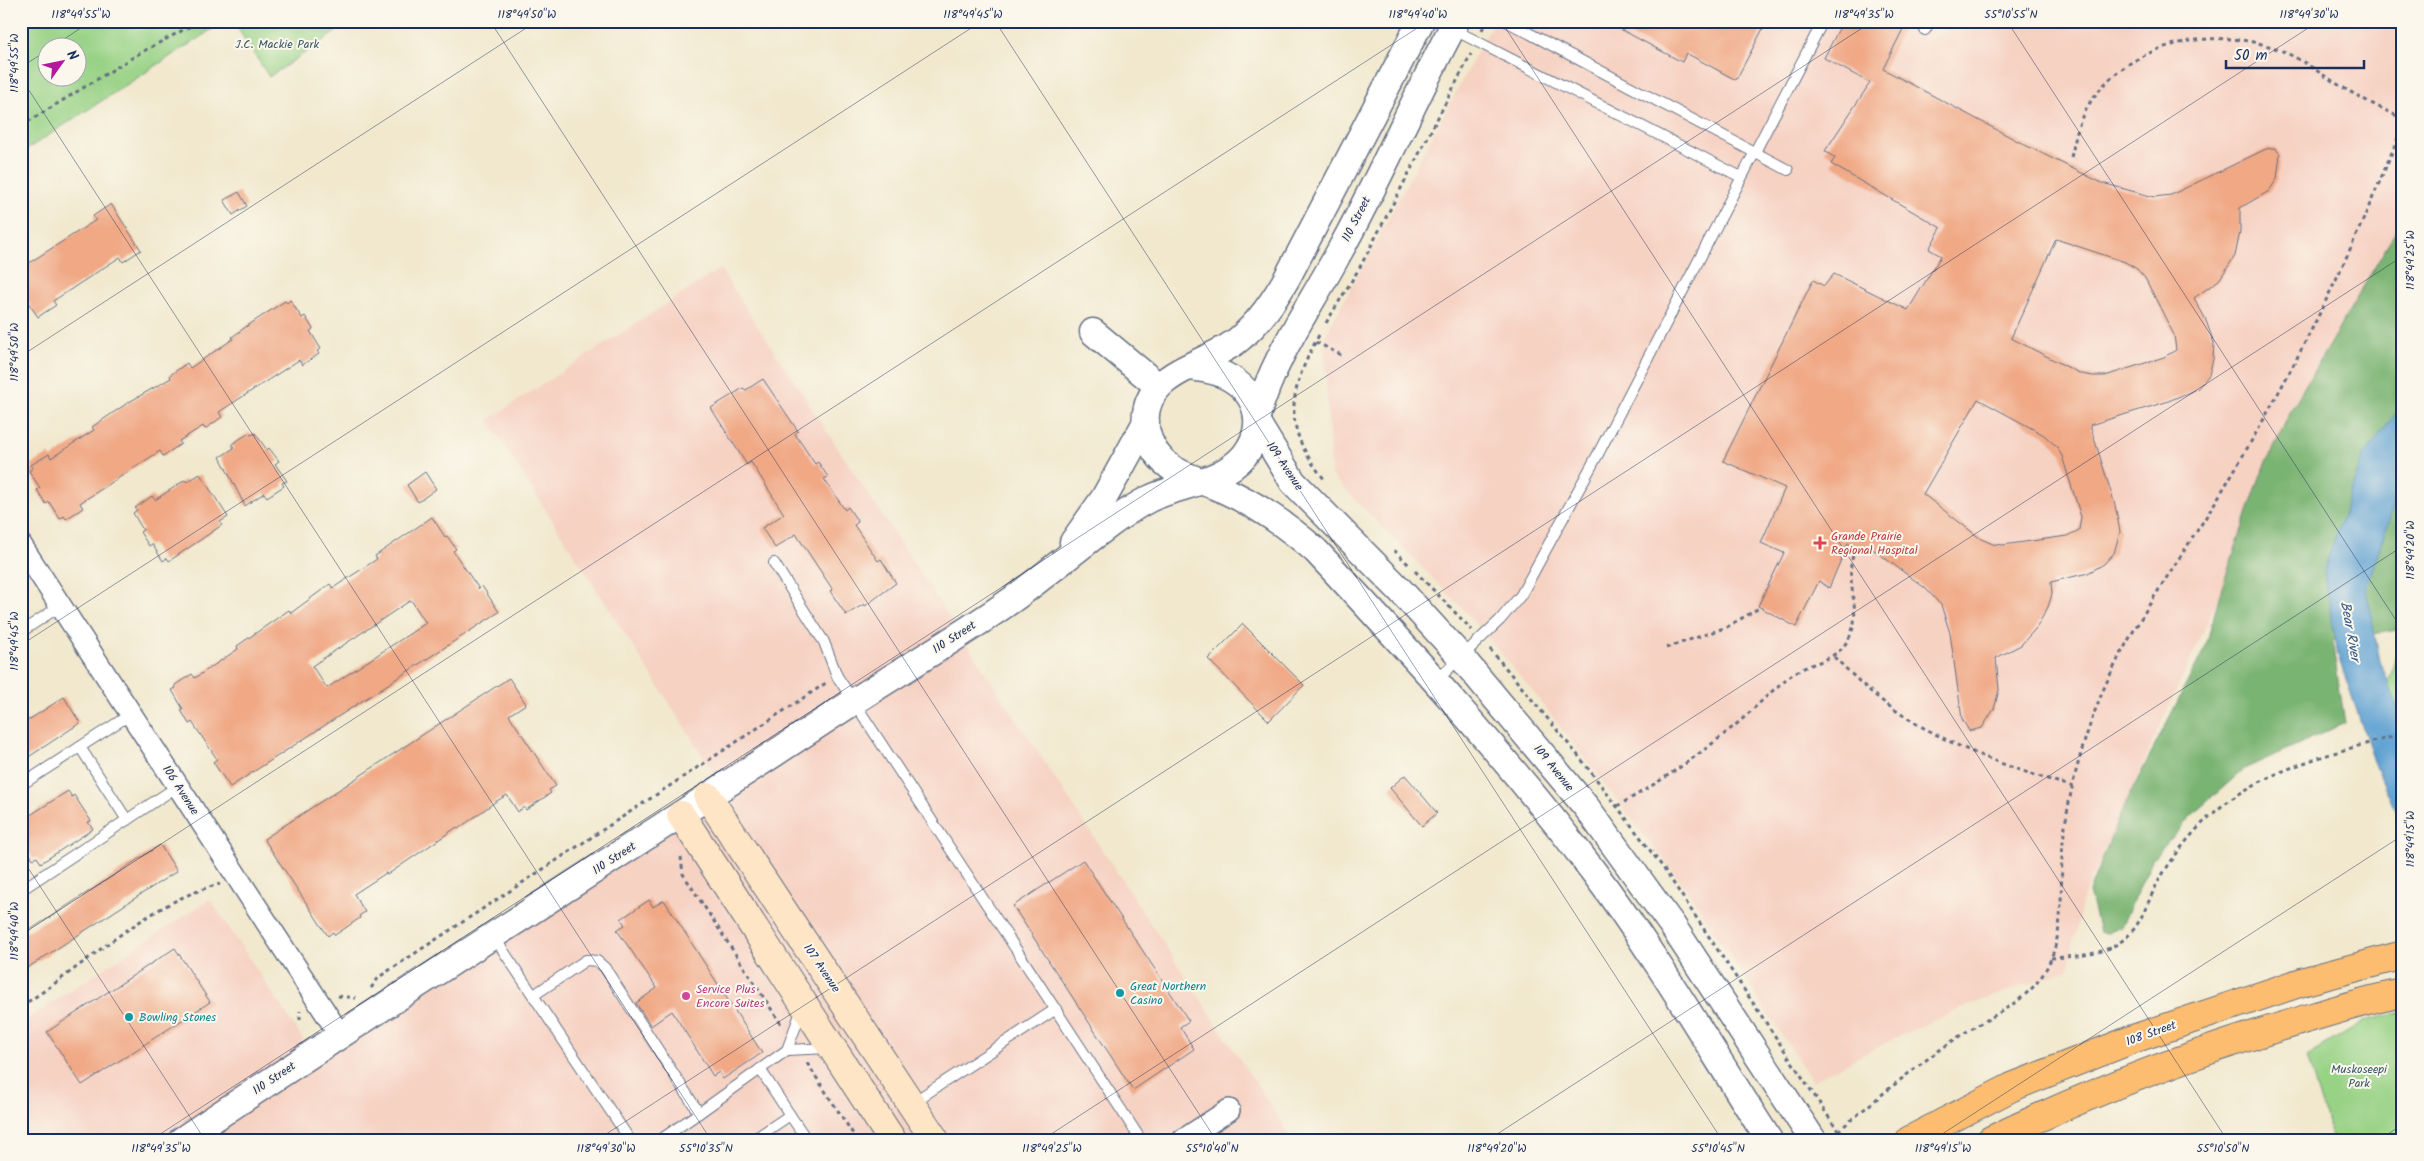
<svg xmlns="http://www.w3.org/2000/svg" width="2424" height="1161" font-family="Kalam,sans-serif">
<rect width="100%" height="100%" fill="#fbf7ec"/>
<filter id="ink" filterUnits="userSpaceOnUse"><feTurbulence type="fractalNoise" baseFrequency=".02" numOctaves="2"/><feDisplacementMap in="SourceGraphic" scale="10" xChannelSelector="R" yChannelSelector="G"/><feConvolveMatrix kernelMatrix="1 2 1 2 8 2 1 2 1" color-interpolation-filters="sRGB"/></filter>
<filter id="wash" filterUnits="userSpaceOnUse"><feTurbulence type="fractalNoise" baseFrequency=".0096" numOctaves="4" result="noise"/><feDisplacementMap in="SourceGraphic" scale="20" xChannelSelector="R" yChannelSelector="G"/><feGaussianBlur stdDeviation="1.12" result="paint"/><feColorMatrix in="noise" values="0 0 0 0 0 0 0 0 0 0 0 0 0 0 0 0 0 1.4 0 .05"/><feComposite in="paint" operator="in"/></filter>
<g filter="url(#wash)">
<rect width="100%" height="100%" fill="#f1e8cd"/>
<g fill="#f6d2c3">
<polygon points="1494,21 2403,21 2403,226 2314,386 2083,897 2068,970 1972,1004 1897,1037 1812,1081 1687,890 1534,693 1465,611 1331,475 1324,338"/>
<polygon points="720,269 1293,1140 21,1140 21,1023 210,899 312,1053 723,787 488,420"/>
</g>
<g fill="#98d285" stroke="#5a8072" fill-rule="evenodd">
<path d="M 21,21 L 225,21 L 21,153 ZM 48,48 L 78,48 L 78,78 L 48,78 Z"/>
<polygon points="233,21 352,21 269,77"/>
<polygon points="2403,629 2403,799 2377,727"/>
<polygon points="2403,1012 2403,1140 2332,1140 2307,1056 2364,1021"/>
</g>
<polygon fill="#7ab472" stroke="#4a7268" points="2403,219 2403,629 2332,641 2345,723 2244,769 2192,815 2152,860 2121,927 2108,933 2099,932 2089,892 2122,810 2206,646 2220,593 2260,477 2292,408"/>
<polygon fill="#5da0d1" stroke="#3c6898" points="2403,404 2403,490 2397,496 2366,589 2380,661 2403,719 2403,828 2377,769 2338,656 2324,570 2362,459"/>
<g id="blocks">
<g fill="#f0a885" fill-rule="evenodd">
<polygon points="1605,21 1767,21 1736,80 1686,53 1682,62"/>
<path d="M 1843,21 L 1907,21 L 1883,69 L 2027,146 L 2102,183 L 2154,197 L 2171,195 L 2266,149 L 2275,148 L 2280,154 L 2277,179 L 2269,191 L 2240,208 L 2240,232 L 2235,256 L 2219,280 L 2194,298 L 2205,318 L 2214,343 L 2213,359 L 2209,375 L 2197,389 L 2166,402 L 2090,425 L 2115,505 L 2120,532 L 2114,553 L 2104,564 L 2088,573 L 2051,582 L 2052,594 L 2048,607 L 2037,627 L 2021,645 L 1996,658 L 1999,690 L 1994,709 L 1982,728 L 1969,731 L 1962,719 L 1950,633 L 1941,605 L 1925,588 L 1866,544 L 1861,552 L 1848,543 L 1829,588 L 1819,581 L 1796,627 L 1758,606 L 1784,553 L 1761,543 L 1785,488 L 1723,461 L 1813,280 L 1824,286 L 1834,274 L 1908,310 L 1941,256 L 1929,249 L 1941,228 L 1831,164 L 1835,158 L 1825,151 L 1870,83 L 1824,58 ZM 2056,239 L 2125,262 L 2137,269 L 2145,278 L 2174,335 L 2176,350 L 2164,357 L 2105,376 L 2093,376 L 2081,374 L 2011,338 ZM 1978,399 L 2044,435 L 2057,447 L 2062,456 L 2081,517 L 2079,530 L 2067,536 L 2003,545 L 1993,544 L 1981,539 L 1923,494 Z"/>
<polygon points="239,192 247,206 233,215 224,200"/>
<polygon points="111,204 141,250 123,262 120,257 53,301 56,305 38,317 21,292 21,268 96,220 93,216"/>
<polygon points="290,300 302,318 305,316 313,329 310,331 321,349 317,351 319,354 302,365 299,360 219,412 222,417 205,429 203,426 179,441 181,444 163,456 160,451 80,503 83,508 66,519 64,516 60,519 49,502 46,504 37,490 40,488 29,471 33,468 31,465 49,454 51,458 94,430 92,427 129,402 171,378 170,375 187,363 190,368 233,339 232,337 247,326 285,301 287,303"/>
<polygon points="763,379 798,431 795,434 815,464 818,462 828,477 824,479 845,510 848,507 858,522 854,525 878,561 881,559 896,583 865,606 864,604 846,615 830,591 833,590 796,534 775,548 762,528 784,514 751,462 747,465 711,408 743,388 746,390"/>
<polygon points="249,433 251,435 255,433 267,450 269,448 279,461 275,464 287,481 282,483 284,486 267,497 264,493 245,506 220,457 234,448 232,444"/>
<polygon points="425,472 436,489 418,502 407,485"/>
<polygon points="200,474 228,517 220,522 222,525 187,549 169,561 167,558 163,561 152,544 149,546 140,532 143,530 133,513 137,510 135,508 152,496 155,500 185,480 187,482"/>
<path d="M 432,517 L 445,537 L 447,536 L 456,549 L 453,551 L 479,589 L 482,586 L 499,612 L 230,787 L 213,762 L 217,759 L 192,722 L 189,724 L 181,710 L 183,709 L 172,690 L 176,688 L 175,685 L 192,674 L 195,678 L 238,649 L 237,646 L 289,610 L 291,613 L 330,584 L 333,588 L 377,559 L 375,556 ZM 411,600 L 426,623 L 327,688 L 312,666 Z"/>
<polygon points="1243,624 1304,685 1269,721 1208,659"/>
<polygon points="509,678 526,704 509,715 556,786 549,790 551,793 526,810 524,807 518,812 507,795 495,802 458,829 457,827 387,875 386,873 354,894 365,912 359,916 360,918 335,935 333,932 328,936 264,839"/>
<polygon points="64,697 80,723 21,762 21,725"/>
<polygon points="1405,775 1437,813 1422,826 1390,788"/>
<polygon points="68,791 72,797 74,795 91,821 88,822 93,829 41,863 37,857 33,859 21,840 21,821"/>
<polygon points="160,845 177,871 21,972 21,936"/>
<polygon points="1083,860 1189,1021 1180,1027 1194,1049 1133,1090 1013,906"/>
<polygon points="649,900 653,907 664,900 762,1053 723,1079 719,1072 713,1076 672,1011 651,1026 636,1003 657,988 617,930 625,925 621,919"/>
<polygon points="175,948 210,1002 82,1085 47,1032"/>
</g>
</g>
</g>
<g filter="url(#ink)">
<use href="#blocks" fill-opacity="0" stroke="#667085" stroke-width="1"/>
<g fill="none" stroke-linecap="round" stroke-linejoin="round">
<g stroke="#667085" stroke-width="12">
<g id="service">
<polyline points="1437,21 1741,177"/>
<polyline points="1506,21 1788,170"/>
<polyline points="1925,30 1930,21"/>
<polyline points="774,563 824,642 837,676 1141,1140"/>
<polyline points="21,632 60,606"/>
<polyline points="1437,680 1500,620 1521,595 1598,454 1823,21"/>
<polyline points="80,747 127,820"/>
<polyline points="21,785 131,714"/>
<polyline points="21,890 178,786"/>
<polyline points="494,937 630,1140"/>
<polyline points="534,995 586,960 597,961 605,968 699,1113 660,1140"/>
<polyline points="787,1050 802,1009"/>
<polyline points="912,1103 1056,1009"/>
<polyline points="699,1113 787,1050 829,1048"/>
<polyline points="790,1115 807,1140"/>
<polyline points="753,1140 790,1115 760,1069"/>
</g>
</g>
<g stroke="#667085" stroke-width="24">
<g id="minor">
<polyline points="21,545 340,1035"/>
<polyline points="1183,1140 1229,1110"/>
</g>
</g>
<g stroke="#667085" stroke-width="29">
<g id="tertiary">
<path d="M 1421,21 L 1287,278 C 1273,302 1259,323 1238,340 C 1204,367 1139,372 1146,428 C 1149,446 1160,461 1175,470 C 1190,479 1209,483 1224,490 C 1259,506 1288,526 1316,551 C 1412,654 1508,758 1593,871 C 1657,956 1711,1050 1769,1140"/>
<polyline points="1093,332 1158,386"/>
<path d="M 1257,416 C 1273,358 1309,308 1337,256 C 1380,179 1414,98 1456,21"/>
<polyline points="1259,426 1293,482 1399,589 1461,657 1587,808 1672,925 1813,1140"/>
<polyline points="1073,542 1104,498 1146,422"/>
<path d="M 182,1140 C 396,996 614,859 830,717 C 890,677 954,641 1013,599 C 1047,574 1079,547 1113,522 C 1124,514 1137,505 1149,499 C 1179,484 1221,483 1244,456 C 1268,426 1258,391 1224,375 C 1214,370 1201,369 1190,367"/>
</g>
</g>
<g stroke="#667085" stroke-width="30">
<g id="secondary">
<polyline points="708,797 935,1140"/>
<polyline points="681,815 892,1140"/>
</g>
</g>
<g stroke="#667085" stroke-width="30">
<g id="primary">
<polyline points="1910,1140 2012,1087 2136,1038 2305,981 2403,955"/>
<path d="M 1991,1140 C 2089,1093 2189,1054 2293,1023 C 2329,1012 2365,1000 2403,993"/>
</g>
</g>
<g stroke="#667085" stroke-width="3" stroke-dasharray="4 4" stroke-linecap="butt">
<polyline points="1482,30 1486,21"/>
<polyline points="21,126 140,53 200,21"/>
<path d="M 2071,157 C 2075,142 2077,126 2084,113 C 2120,44 2212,23 2280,50 C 2304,60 2326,78 2349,91 C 2366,101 2385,110 2403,119"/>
<polyline points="1326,323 1360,267 1471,54"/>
<path d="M 1319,335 C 1288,393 1281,427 1325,480"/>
<polyline points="1316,342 1341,355"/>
<polyline points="1394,550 1411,567"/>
<polyline points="1415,571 1472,630"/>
<polyline points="1666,648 1727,627 1759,608"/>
<polyline points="1490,649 1581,759 1662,866 1838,1131"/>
<path d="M 1834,657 C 1854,676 1874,697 1898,712 C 1952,748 2012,769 2074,787"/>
<path d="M 1617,806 C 1661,782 1701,754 1739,722 C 1756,707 1772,690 1790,676 C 1810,661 1836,663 1849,638 C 1864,610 1843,580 1854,553"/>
<polyline points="681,857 683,874 781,1024"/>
<path d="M 2051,958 C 2077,956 2102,956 2123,940 C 2141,927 2148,900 2158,882 C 2176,851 2201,820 2230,800 C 2281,764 2344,750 2403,734"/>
<polyline points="371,988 379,977 826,683"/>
<polyline points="338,996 356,998"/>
<path d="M 21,1006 C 85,967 147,902 220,884"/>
<polyline points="300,1020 300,1011"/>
<polyline points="807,1063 857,1140"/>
<path d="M 1834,1138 L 1838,1131 C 1875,1100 1911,1070 1951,1042 C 1982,1019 2025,1006 2045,971 C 2067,933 2059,883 2063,842 C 2068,792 2085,732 2105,686 C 2137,615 2186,552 2225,486 C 2262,424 2297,361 2328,296 C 2355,241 2379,183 2403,126"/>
</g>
<use href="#service" stroke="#fff" stroke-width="10"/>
<use href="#minor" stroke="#fff" stroke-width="21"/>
<use href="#tertiary" stroke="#fff" stroke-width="26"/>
<use href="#secondary" stroke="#fee5c5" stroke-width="28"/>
<use href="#primary" stroke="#fcbd6f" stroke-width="28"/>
</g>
</g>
<path fill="none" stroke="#1b2f5e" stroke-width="1" stroke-opacity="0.45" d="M 490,21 L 1216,1140M 995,21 L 1722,1140M 1501,21 L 2227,1140M 2007,21 L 2403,631M 51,48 L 91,21M 21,67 L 48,50M 21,78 L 711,1140M 21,356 L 537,21M 21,645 L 982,21M 21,857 L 205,1140M 21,935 L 1428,21M 151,1140 L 1873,21M 597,1140 L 2319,21M 1042,1140 L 2403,256M 1488,1140 L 2403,546M 1933,1140 L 2403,835M 2379,1140 L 2403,1124"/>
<path fill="#e0444e" stroke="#fbf7ec" stroke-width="2" d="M1817.5 535.5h5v5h5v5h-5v5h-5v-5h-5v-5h5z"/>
<g fill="#0f9aa8" stroke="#fbf7ec" stroke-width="2">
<circle cx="1120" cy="993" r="5"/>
<circle cx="129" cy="1017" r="5"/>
</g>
<circle fill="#d1479c" stroke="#fbf7ec" stroke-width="2" cx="686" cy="996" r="5"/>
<g text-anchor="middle" stroke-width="4" stroke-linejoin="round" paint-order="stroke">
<g font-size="12" fill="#3a5868" stroke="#fbf7ec">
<text x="277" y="48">J.C. Mackie Park</text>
<text x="2359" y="1073">Muskoseepi<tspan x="2359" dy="14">Park</tspan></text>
</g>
<g font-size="12" fill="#1b2f5e" stroke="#fbf7ec">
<text transform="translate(1356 219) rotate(-63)" y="4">110 Street</text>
<text transform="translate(1285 466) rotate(56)" y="4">109 Avenue</text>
<text transform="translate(954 637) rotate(-33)" y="4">110 Street</text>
<text transform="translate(1554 768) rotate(51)" y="4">109 Avenue</text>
<text transform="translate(181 790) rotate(57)" y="4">106 Avenue</text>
<text transform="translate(614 858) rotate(-33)" y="4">110 Street</text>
<text transform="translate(822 968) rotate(56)" y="4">107 Avenue</text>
<text transform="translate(2151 1033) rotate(-20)" y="4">108 Street</text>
<text transform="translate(274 1078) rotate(-34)" y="4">110 Street</text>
</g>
<g font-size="12" fill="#be3a42" stroke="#fbf7ec" text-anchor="start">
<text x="1831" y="540">Grande Prairie<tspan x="1831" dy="14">Regional Hospital</tspan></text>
</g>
<g font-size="12" fill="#0d838f" stroke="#fbf7ec" text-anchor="start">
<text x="1130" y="990">Great Northern<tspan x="1130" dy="14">Casino</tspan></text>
<text x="139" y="1021">Bowling Stones</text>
</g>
<g font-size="12" fill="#b23c85" stroke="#fbf7ec" text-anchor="start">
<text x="696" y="993">Service Plus<tspan x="696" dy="14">Encore Suites</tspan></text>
</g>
<g font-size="14" font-style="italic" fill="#325786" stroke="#fbf7ec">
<text transform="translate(2351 631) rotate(80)" y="5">Bear River</text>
</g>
</g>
<rect width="2424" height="1161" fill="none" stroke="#fbf7ec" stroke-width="55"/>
<g transform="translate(62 62) rotate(57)"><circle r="24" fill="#fbf7ec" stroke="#a1a7b3"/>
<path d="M0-4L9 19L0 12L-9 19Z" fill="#b5179e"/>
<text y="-8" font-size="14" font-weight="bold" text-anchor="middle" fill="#1b2f5e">N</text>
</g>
<path d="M2226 60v8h138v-8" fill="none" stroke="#1b2f5e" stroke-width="2.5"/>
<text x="2234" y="60" font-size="15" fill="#1b2f5e" stroke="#fbf7ec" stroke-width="4" paint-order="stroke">50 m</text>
<rect x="28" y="28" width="2368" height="1106" fill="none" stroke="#1b2f5e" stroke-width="2"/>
<g font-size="12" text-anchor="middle" fill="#1b2f5e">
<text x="81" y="18">118°49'55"W</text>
<text x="527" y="18">118°49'50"W</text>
<text x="973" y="18">118°49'45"W</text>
<text x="1418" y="18">118°49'40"W</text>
<text x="1864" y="18">118°49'35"W</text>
<text x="2011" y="18">55°10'55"N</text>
<text x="2309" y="18">118°49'30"W</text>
<text transform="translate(14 63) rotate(-90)" y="4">118°49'55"W</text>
<text transform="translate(2410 260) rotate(-90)" y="4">118°49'25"W</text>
<text transform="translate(14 352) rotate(-90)" y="4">118°49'50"W</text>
<text transform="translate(2410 550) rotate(-90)" y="4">118°49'20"W</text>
<text transform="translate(14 641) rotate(-90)" y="4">118°49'45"W</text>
<text transform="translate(2410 839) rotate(-90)" y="4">118°49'15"W</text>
<text transform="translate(14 931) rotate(-90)" y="4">118°49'40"W</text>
<text x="161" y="1152">118°49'35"W</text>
<text x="606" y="1152">118°49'30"W</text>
<text x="706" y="1152">55°10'35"N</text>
<text x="1052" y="1152">118°49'25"W</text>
<text x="1212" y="1152">55°10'40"N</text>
<text x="1497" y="1152">118°49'20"W</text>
<text x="1718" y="1152">55°10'45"N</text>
<text x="1943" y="1152">118°49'15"W</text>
<text x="2223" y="1152">55°10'50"N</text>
</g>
</svg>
